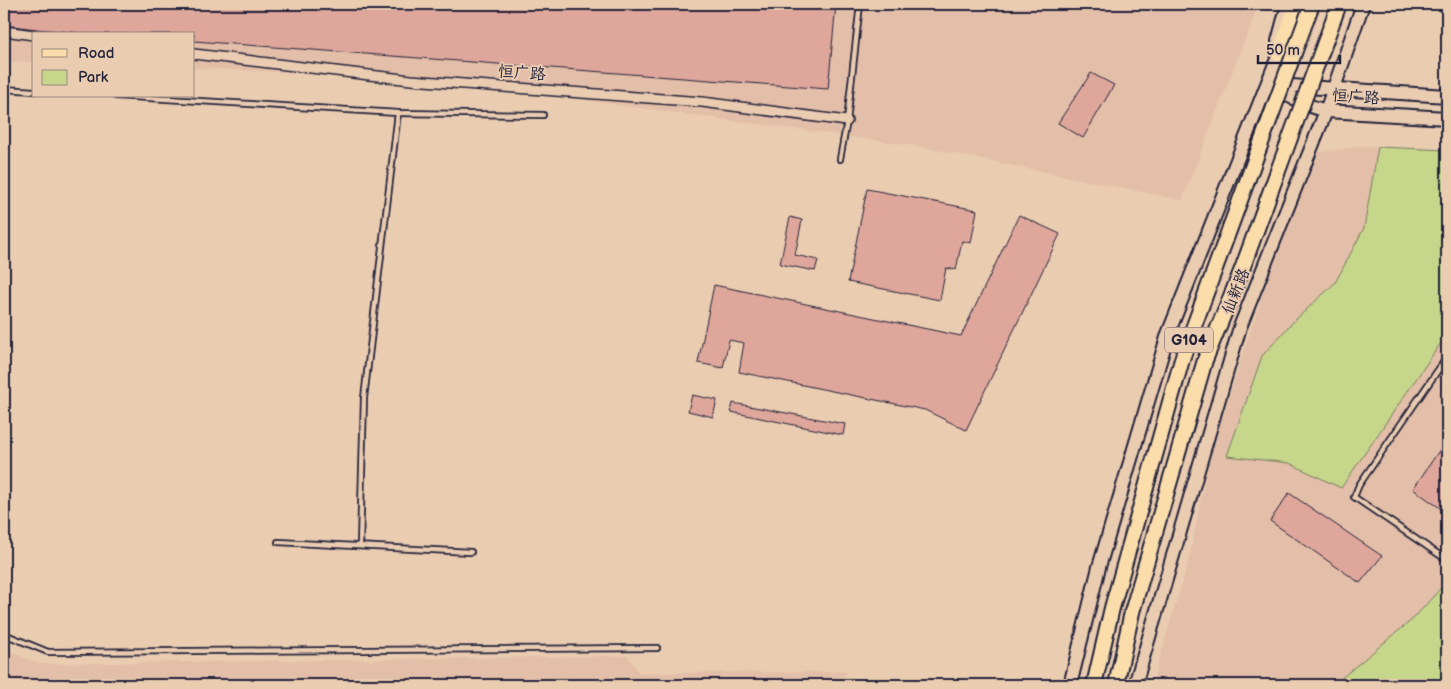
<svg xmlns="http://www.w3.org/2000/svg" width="1451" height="689" font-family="'Balsamiq Sans','LXGW WenKai TC',sans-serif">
<rect width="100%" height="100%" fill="#eaccb1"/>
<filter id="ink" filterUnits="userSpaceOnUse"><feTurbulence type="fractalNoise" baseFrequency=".02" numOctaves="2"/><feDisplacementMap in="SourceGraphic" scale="10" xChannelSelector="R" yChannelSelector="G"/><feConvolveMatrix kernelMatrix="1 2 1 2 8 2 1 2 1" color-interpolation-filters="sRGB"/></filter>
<g filter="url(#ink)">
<g fill="#e3bea8">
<polygon points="4,4 1259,4 1182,200 918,146 540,94 307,73 194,68 194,34 34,34 34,62 4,61"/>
<polygon points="1363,146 1447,150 1447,685 1152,685 1190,555 1211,449 1272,267 1315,153"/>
<polygon points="4,649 40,664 628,656 639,673 847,672 838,685 4,685"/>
</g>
<g fill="#c6d68a" stroke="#747c62">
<polygon points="1378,147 1447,150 1444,169 1447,169 1447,334 1341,488 1289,463 1227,456 1262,356 1292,323 1335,283 1364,228"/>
<polygon points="1447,581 1447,685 1333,685 1414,618"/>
</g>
<g fill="#dfa69b" stroke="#22223b">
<polygon points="4,4 836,4 828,89 194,41 194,34 95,34 36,29 4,25"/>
<polygon points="1091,73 1114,85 1083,138 1058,123"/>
<polygon points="867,189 977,210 971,243 962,241 956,270 946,268 940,300 848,282"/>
<polygon points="1019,215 1060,234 966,430 925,410 739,372 744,343 729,340 723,368 698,363 714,285 961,336"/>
<polygon points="790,217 802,220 795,255 818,260 815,271 780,264"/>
<polygon points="692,395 717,400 713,417 688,411"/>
<polygon points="733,403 845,424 843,435 731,412"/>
<polygon points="1447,439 1447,513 1413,489"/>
<polygon points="1289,493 1382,556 1360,583 1270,521"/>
</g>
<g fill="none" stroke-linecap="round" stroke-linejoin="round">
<g stroke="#22223b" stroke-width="8">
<g id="lane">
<polyline points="4,89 34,91"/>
<polyline points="116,96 398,113 543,115"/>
<polyline points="840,159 847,121 860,4"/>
<polyline points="1447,357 1359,485 1354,497 1447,560"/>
<polyline points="278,542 471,552"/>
<polyline points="360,545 364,398 398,113"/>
<polyline points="4,634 48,652 657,648"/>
</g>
</g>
<g stroke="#22223b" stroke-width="12">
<g id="street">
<polyline points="4,31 34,35"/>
<polyline points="194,54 411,80 702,102 847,121"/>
</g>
</g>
<g stroke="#22223b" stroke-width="16">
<g id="secondary">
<polyline points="1278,41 1288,4"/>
<polyline points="1275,85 1447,96"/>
<polyline points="1273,87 1304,104 1326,111 1447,118"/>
<polyline points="1070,685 1099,567 1168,334 1279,54"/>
<polyline points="1135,685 1240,327 1326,111 1363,4"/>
</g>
</g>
<g stroke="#22223b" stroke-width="18">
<g id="primary">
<polyline points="1279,54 1297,4"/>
<polyline points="1116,685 1132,612 1205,360"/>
</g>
</g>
<use href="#lane" stroke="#eaccb1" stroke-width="4.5"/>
<use href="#street" stroke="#eaccb1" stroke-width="9"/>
<use href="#secondary" stroke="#eaccb1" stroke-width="12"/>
<use href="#primary" stroke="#faddab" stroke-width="14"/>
<g stroke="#22223b" stroke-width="18" stroke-linecap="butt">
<g id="primary-bridge">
<polyline points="1205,360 1241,272 1339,4"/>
<polyline points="1094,685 1112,608 1183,356 1312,4"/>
</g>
</g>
<use href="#primary-bridge" stroke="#faddab" stroke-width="14"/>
</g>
</g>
<g text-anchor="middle" stroke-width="4" stroke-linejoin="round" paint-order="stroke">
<rect fill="#eaccb1" stroke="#5e555e" stroke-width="1" x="1165" y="327.5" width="48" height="25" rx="4"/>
<g font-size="15" font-weight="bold" fill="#22223b">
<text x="1189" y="345">G104</text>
</g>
<g font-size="16" fill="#22223b" stroke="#eaccb1">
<text transform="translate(522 72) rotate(4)" y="6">恒广路</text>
<text transform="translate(1356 96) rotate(4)" y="6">恒广路</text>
<text transform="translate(1235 291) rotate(-68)" y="6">仙新路</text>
</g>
</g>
<rect width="1451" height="689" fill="none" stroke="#eaccb1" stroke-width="20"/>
<rect x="10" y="10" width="1431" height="669" fill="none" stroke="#22223b" stroke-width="2" filter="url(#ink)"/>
<rect x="32" y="32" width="162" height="65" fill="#eaccb1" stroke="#9a8882"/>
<rect x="42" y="49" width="25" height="8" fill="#faddab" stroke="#9a8882"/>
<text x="78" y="58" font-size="15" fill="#22223b">Road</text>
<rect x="42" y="70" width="25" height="15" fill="#c6d68a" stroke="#9a8882"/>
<text x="78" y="82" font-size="15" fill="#22223b">Park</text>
<path d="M1258 55v8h82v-8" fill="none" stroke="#22223b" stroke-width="2.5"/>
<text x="1266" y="55" font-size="15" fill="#22223b" stroke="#eaccb1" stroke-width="4" paint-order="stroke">50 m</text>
</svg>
